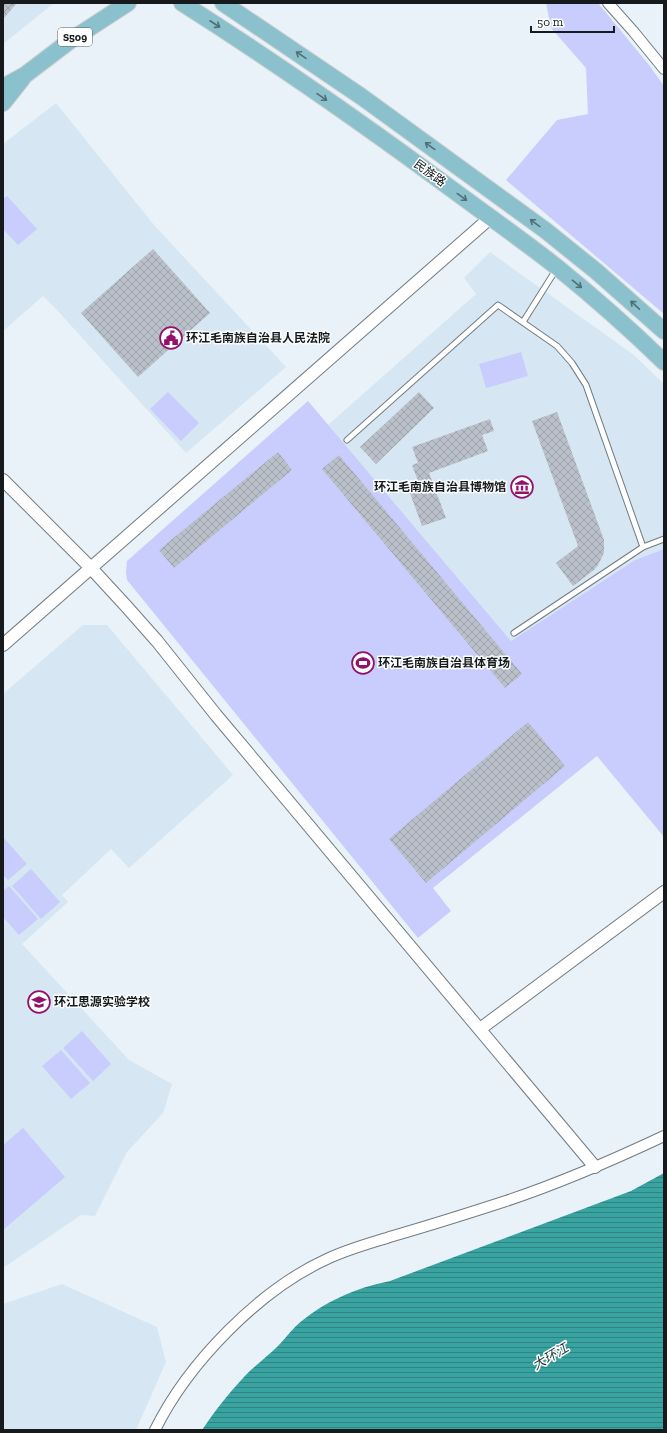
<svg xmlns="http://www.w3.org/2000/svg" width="667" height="1433" font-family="'Zilla Slab','Noto Sans SC',serif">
<defs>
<pattern id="water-rules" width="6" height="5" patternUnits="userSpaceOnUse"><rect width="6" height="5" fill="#39a3a1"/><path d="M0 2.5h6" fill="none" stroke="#2f8482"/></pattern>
<pattern id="building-cross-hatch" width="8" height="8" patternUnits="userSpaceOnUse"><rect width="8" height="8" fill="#bac0c9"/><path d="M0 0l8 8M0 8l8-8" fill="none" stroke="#9fa4ac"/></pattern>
</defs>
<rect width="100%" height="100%" fill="#e8f2f8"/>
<g fill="#d6e7f3">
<polygon points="3,3 54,3 3,44"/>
<polygon points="56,103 154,225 286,367 186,453 57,310 43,296 3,331 3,144"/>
<polygon points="490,252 634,355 664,384 664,549 635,560 511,641 328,425 476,294 464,278"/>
<polygon points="83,625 107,625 233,775 129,868 111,849 62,895 68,902 22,944 129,1060 172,1084 163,1113 127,1152 95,1216 81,1215 3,1268 3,694"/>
<polygon points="62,1284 157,1327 166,1362 136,1430 3,1430 3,1304"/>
</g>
<g fill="#c8cdfd">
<polygon points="546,3 598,3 649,65 664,86 664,314 506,180 557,120 588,114 586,68 551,28"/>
<polygon points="7,196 37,229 18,245 3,229 3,199"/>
<polygon points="521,352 528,376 486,388 479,364"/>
<polygon points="168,392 199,423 181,441 150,409"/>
<polygon points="308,401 511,641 635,560 664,549 664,837 597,756 433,888 451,911 418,938 127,580 126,572 127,561"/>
<polygon points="3,837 27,864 8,880 3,875"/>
<polygon points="31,869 60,902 41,919 12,886"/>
<polygon points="9,886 38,919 19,935 3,917 3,891"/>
<polygon points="82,1031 111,1064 93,1081 63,1048"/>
<polygon points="61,1050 90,1083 71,1099 42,1066"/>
<polygon points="23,1128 65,1177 3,1230 3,1145"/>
</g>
<path fill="url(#water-rules)" d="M 664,1173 L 664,1428 L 660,1430 L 202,1430 C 215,1411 228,1394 244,1377 C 254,1366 267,1357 277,1347 C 284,1340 289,1333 296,1326 C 323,1302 355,1288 390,1281 L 631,1191 Z"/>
<g fill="url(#building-cross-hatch)">
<polygon points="3,3 17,3 3,19"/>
<polygon points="153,249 210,313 138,377 81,313"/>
<polygon points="419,392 434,408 376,464 360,447"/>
<polygon points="557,412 604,540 604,553 598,565 594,570 573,586 556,563 578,546 532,421"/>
<polygon points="490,419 494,431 482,435 488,451 429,473 446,518 422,526 407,485 418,481 412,465 418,463 412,447"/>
<polygon points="278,452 292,470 174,568 159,550"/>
<polygon points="339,455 522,674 505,688 322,469"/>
<polygon points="528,722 565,766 426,883 389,839"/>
</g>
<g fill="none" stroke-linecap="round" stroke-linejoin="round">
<g stroke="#737c82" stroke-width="7">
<g id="service">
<polyline points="523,322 557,268"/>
<polyline points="347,440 498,305 557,346 572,363 586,385 643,547"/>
<polyline points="514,633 643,547 664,539"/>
</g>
</g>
<g stroke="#737c82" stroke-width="12">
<g id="minor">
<polyline points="608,3 633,31 664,69"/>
<path d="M 155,1430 C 188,1363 259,1290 327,1259 C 348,1249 371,1243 393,1236 C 431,1225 469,1213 506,1201 C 560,1183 613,1160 664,1136"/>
</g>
</g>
<g stroke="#737c82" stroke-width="14">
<g id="tertiary">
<polyline points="3,480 91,568 126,606 157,641 216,715 595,1167"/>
<polyline points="3,645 490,218"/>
<polyline points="480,1029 664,892"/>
</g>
</g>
<g stroke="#cccdcd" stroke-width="18">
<g id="primary">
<path d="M 182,3 C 275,62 365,125 453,190 C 488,216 524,241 558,268 C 595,298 630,329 664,362"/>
<polyline points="223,3 362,97 545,230 596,271 664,331"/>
<polyline points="3,87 25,75 71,40 128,3"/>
<polyline points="3,103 22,79"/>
</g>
</g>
<use href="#service" stroke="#fff" stroke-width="5"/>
<use href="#minor" stroke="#fff" stroke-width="10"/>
<use href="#tertiary" stroke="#fff" stroke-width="12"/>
<use href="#primary" stroke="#8ac1cd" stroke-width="16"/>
</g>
<defs><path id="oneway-shaft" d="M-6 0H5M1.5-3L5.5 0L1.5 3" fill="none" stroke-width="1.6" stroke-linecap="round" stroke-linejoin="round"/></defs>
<g stroke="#506e74">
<use href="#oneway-shaft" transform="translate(215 24) rotate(33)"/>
<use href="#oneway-shaft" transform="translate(301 55) rotate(-146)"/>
<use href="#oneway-shaft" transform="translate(322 97) rotate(35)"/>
<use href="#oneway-shaft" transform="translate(430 146) rotate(-144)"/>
<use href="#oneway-shaft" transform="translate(462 197) rotate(36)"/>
<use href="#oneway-shaft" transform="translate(535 223) rotate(-144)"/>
<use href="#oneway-shaft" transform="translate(577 284) rotate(39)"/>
<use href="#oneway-shaft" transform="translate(635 305) rotate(-137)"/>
</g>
<defs>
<g id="civic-ring" transform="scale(1.15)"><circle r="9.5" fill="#fcfeff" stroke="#94116a" stroke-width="1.5"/><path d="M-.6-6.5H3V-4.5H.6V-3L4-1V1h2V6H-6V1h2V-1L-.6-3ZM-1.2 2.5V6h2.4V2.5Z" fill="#94116a"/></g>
<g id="museum-ring" transform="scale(1.15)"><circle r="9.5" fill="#fcfeff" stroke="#94116a" stroke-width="1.5"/><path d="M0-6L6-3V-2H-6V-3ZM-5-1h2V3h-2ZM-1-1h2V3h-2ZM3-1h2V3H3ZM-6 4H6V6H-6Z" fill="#94116a"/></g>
<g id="stadium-ring" transform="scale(1.15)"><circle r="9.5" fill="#fcfeff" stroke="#94116a" stroke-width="1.5"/><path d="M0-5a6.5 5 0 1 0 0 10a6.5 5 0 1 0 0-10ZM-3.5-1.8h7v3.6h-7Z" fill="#94116a"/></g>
<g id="school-ring" transform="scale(1.15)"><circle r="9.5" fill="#fcfeff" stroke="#94116a" stroke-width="1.5"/><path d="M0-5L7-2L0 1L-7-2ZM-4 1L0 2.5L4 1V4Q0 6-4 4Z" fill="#94116a"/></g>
</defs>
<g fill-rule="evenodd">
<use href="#civic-ring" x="171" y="338"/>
<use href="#museum-ring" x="522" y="487"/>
<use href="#stadium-ring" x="363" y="663"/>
<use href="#school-ring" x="39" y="1002"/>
</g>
<g text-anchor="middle" stroke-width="3" stroke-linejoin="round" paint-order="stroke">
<rect fill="#fcfeff" stroke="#5b5e60" stroke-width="1" x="58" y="28" width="34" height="18" rx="3"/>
<g font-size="11" font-weight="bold" fill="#161a1c">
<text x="75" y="41">S509</text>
</g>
<g font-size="12" fill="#161a1c" stroke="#fcfeff">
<text transform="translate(430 173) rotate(36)" y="4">民族路</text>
</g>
<g font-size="12" font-weight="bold" fill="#161a1c" stroke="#fcfeff" text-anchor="start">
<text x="186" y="342">环江毛南族自治县人民法院</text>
<text x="506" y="491" text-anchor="end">环江毛南族自治县博物馆</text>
<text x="378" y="667">环江毛南族自治县体育场</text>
<text x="54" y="1006">环江思源实验学校</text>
</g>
<g font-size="13" font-style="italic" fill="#1d3534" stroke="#fcfeff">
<text transform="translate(550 1356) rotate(-31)" y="5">大环江</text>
</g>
</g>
<rect width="667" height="1433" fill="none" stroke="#161a1c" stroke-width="8"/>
<path d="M531 26v6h83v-6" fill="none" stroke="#161a1c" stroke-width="2"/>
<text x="537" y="26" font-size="12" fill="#161a1c" stroke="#fcfeff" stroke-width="3" paint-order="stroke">50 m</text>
</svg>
